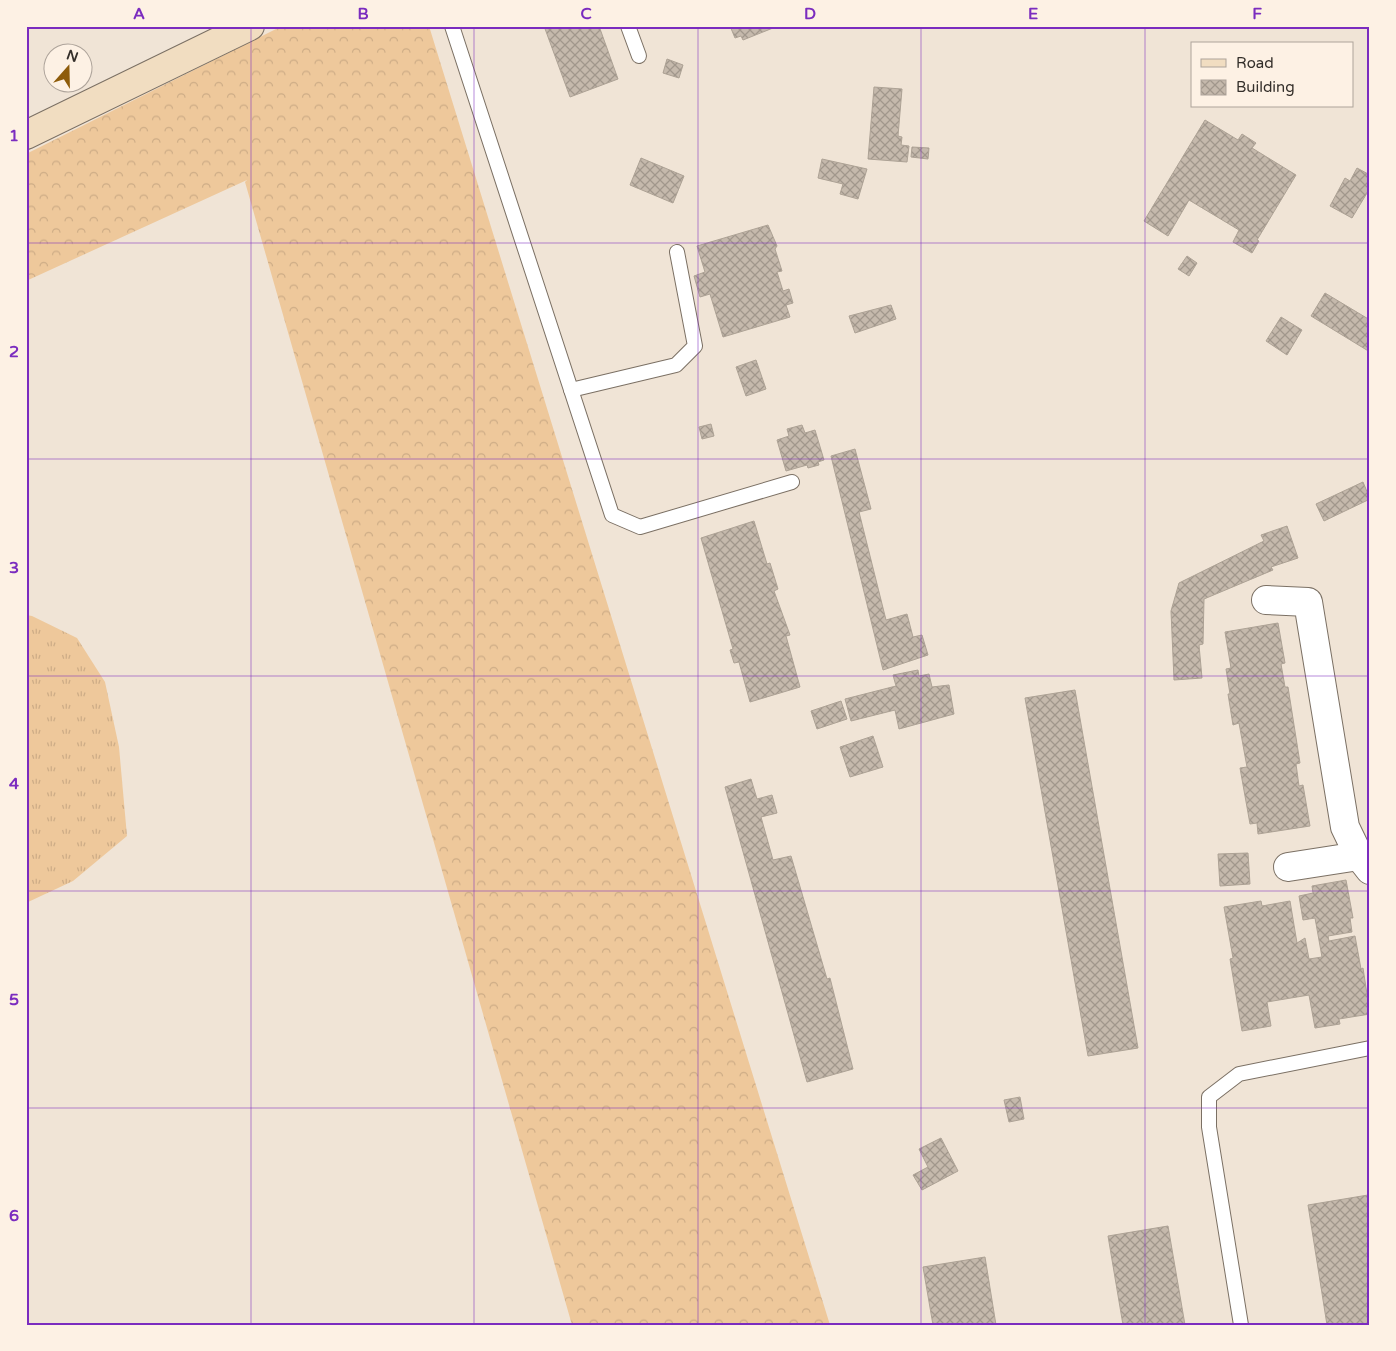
<svg xmlns="http://www.w3.org/2000/svg" width="1396" height="1351" font-family="'Varela Round',sans-serif">
<defs>
<pattern id="grass-tufts" width="24" height="20" patternUnits="userSpaceOnUse" patternTransform="scale(1.25)"><rect width="24" height="20" fill="#eec89b"/><path d="M3 7l-1-3M5 7V3M7 7l1-3M15 17l-1-3M17 17v-4M19 17l1-3" fill="none" stroke="#cdac86"/></pattern>
<pattern id="forest-crowns" width="20" height="18" patternUnits="userSpaceOnUse" patternTransform="scale(1.25)"><rect width="20" height="18" fill="#eec89b"/><path d="M2 6a3 3 0 1 1 6 0M12 15a3 3 0 1 1 6 0" fill="none" stroke="#cdac86"/></pattern>
<pattern id="building-cross-hatch" width="8" height="8" patternUnits="userSpaceOnUse" patternTransform="scale(1.25)"><rect width="8" height="8" fill="#c5b9ac"/><path d="M0 0l8 8M0 8l8-8" fill="none" stroke="#a1978c"/></pattern>
</defs>
<rect width="100%" height="100%" fill="#f0e4d6"/>
<polygon fill="url(#grass-tufts)" points="26,615 32,616 77,638 105,682 119,747 127,836 73,881 26,903"/>
<polygon fill="url(#forest-crowns)" points="282,26 429,26 830,1325 572,1325 245,182 247,180 26,281 26,154"/>
<g fill="url(#building-cross-hatch)" stroke="#ada295">
<polygon points="544,26 599,26 618,79 570,97"/>
<polygon points="730,26 778,26 743,40 741,36 735,38"/>
<polygon points="667,59 683,65 679,78 663,73"/>
<polygon points="874,87 902,89 898,136 902,137 901,145 909,146 907,162 868,159"/>
<polygon points="1205,120 1238,140 1242,134 1256,143 1252,148 1296,175 1257,240 1259,241 1252,253 1233,242 1239,230 1189,200 1168,236 1144,221"/>
<polygon points="912,147 929,148 928,159 911,157"/>
<polygon points="641,158 684,176 673,203 630,185"/>
<polygon points="822,159 867,169 858,199 840,194 843,184 818,178"/>
<polygon points="1357,168 1370,175 1370,188 1352,218 1330,206 1345,178 1350,181"/>
<polygon points="768,225 777,246 775,249 782,271 777,272 783,291 789,289 793,303 786,305 790,317 723,337 710,294 700,297 694,276 705,272 697,246"/>
<polygon points="1187,256 1197,263 1189,276 1178,269"/>
<polygon points="1325,293 1370,320 1370,352 1311,316"/>
<polygon points="891,305 896,319 855,333 849,316"/>
<polygon points="1281,317 1302,330 1287,355 1266,341"/>
<polygon points="756,360 766,389 746,396 736,367"/>
<polygon points="711,424 714,436 702,439 699,427"/>
<polygon points="802,425 805,433 815,430 824,460 818,462 819,465 808,468 807,465 786,471 777,440 789,436 787,429"/>
<polygon points="855,449 871,509 859,512 886,620 907,614 913,637 922,635 928,655 883,670 831,456"/>
<polygon points="1363,482 1370,499 1324,521 1316,504"/>
<polygon points="754,521 767,564 770,563 778,589 774,591 790,635 786,636 800,687 750,702 739,662 734,663 730,650 733,649 701,538"/>
<polygon points="1287,526 1298,558 1271,567 1273,570 1204,599 1203,644 1199,645 1202,678 1174,680 1171,611 1179,583 1264,541 1261,535"/>
<polygon points="1278,623 1285,663 1281,664 1285,687 1288,687 1300,763 1296,764 1299,786 1303,785 1310,826 1258,834 1257,823 1250,824 1240,768 1247,767 1239,723 1233,725 1228,694 1230,694 1226,669 1231,668 1225,632"/>
<polygon points="918,670 919,676 929,674 932,687 949,685 954,714 899,729 895,710 851,721 845,699 896,686 893,675"/>
<polygon points="1075,690 1138,1048 1088,1056 1025,698"/>
<polygon points="841,701 847,719 817,729 811,711"/>
<polygon points="873,736 883,767 850,777 840,747"/>
<polygon points="751,779 757,799 772,795 777,813 761,817 773,860 791,856 827,979 830,978 853,1069 807,1082 725,787"/>
<polygon points="1248,853 1250,884 1220,886 1218,854"/>
<polygon points="1346,880 1353,918 1350,918 1352,932 1328,936 1329,941 1355,936 1361,969 1363,968 1370,1014 1339,1019 1340,1024 1315,1028 1309,995 1267,1002 1271,1026 1242,1031 1230,959 1233,958 1224,907 1261,901 1262,906 1290,901 1297,943 1305,938 1309,959 1322,957 1315,918 1303,920 1299,896 1313,893 1312,886"/>
<polygon points="1020,1097 1024,1119 1009,1122 1004,1100"/>
<polygon points="941,1138 958,1171 922,1190 913,1175 928,1167 919,1149"/>
<polygon points="1368,1195 1370,1325 1327,1325 1308,1205"/>
<polygon points="1168,1226 1185,1325 1123,1325 1108,1236"/>
<polygon points="985,1257 996,1325 933,1325 923,1267"/>
</g>
<g fill="none" stroke-linecap="round" stroke-linejoin="round">
<g stroke="#7b7064" stroke-width="16">
<g id="lane">
<polyline points="452,26 612,515 640,527 792,482"/>
<polyline points="628,26 639,56"/>
<polyline points="571,390 676,365 695,346 677,252"/>
<polyline points="1241,1325 1209,1127 1209,1097 1239,1074 1370,1048"/>
</g>
</g>
<g stroke="#7b7064" stroke-width="30">
<g id="street">
<polyline points="1266,600 1308,602 1345,827 1359,856 1370,870"/>
<polyline points="1288,867 1359,856"/>
</g>
</g>
<g stroke="#7b7064" stroke-width="30">
<polyline id="secondary" points="26,135 250,26"/>
</g>
<use href="#lane" stroke="#fff" stroke-width="14"/>
<use href="#street" stroke="#fff" stroke-width="28"/>
<use href="#secondary" stroke="#f1ddc1" stroke-width="28"/>
</g>
<path fill="none" stroke="#7b2cbf" stroke-width="1" stroke-opacity="0.55" d="M 251,26 L 251,1325M 474,26 L 474,1325M 698,26 L 698,1325M 921,26 L 921,1325M 1145,26 L 1145,1325M 26,243 L 1370,243M 26,459 L 1370,459M 26,676 L 1370,676M 26,891 L 1370,891M 26,1108 L 1370,1108"/>
<rect width="1396" height="1351" fill="none" stroke="#fdf1e4" stroke-width="55"/>
<rect x="1191" y="42" width="162" height="65" fill="#fdf1e4" stroke="#ada39a"/>
<rect x="1201" y="59" width="25" height="8" fill="#f1ddc1" stroke="#ada39a"/>
<text x="1236" y="68" font-size="15" fill="#342f2a">Road</text>
<rect x="1201" y="80" width="25" height="15" fill="url(#building-cross-hatch)" stroke="#ada39a"/>
<text x="1236" y="92" font-size="15" fill="#342f2a">Building</text>
<g transform="translate(68 68) rotate(20)"><circle r="24" fill="#fdf1e4" stroke="#ada39a"/>
<path d="M0-4L9 19L0 12L-9 19Z" fill="#8e5c0a"/>
<text y="-8" font-size="14" font-weight="bold" text-anchor="middle" fill="#342f2a">N</text>
</g>
<rect x="28" y="28" width="1340" height="1296" fill="none" stroke="#7b2cbf" stroke-width="2"/>
<g font-size="16" text-anchor="middle" font-weight="bold" fill="#7b2cbf">
<text x="139" y="19">A</text>
<text x="363" y="19">B</text>
<text x="586" y="19">C</text>
<text x="810" y="19">D</text>
<text x="1033" y="19">E</text>
<text x="1257" y="19">F</text>
<text x="14" y="141">1</text>
<text x="14" y="357">2</text>
<text x="14" y="573">3</text>
<text x="14" y="789">4</text>
<text x="14" y="1005">5</text>
<text x="14" y="1221">6</text>
</g>
</svg>
